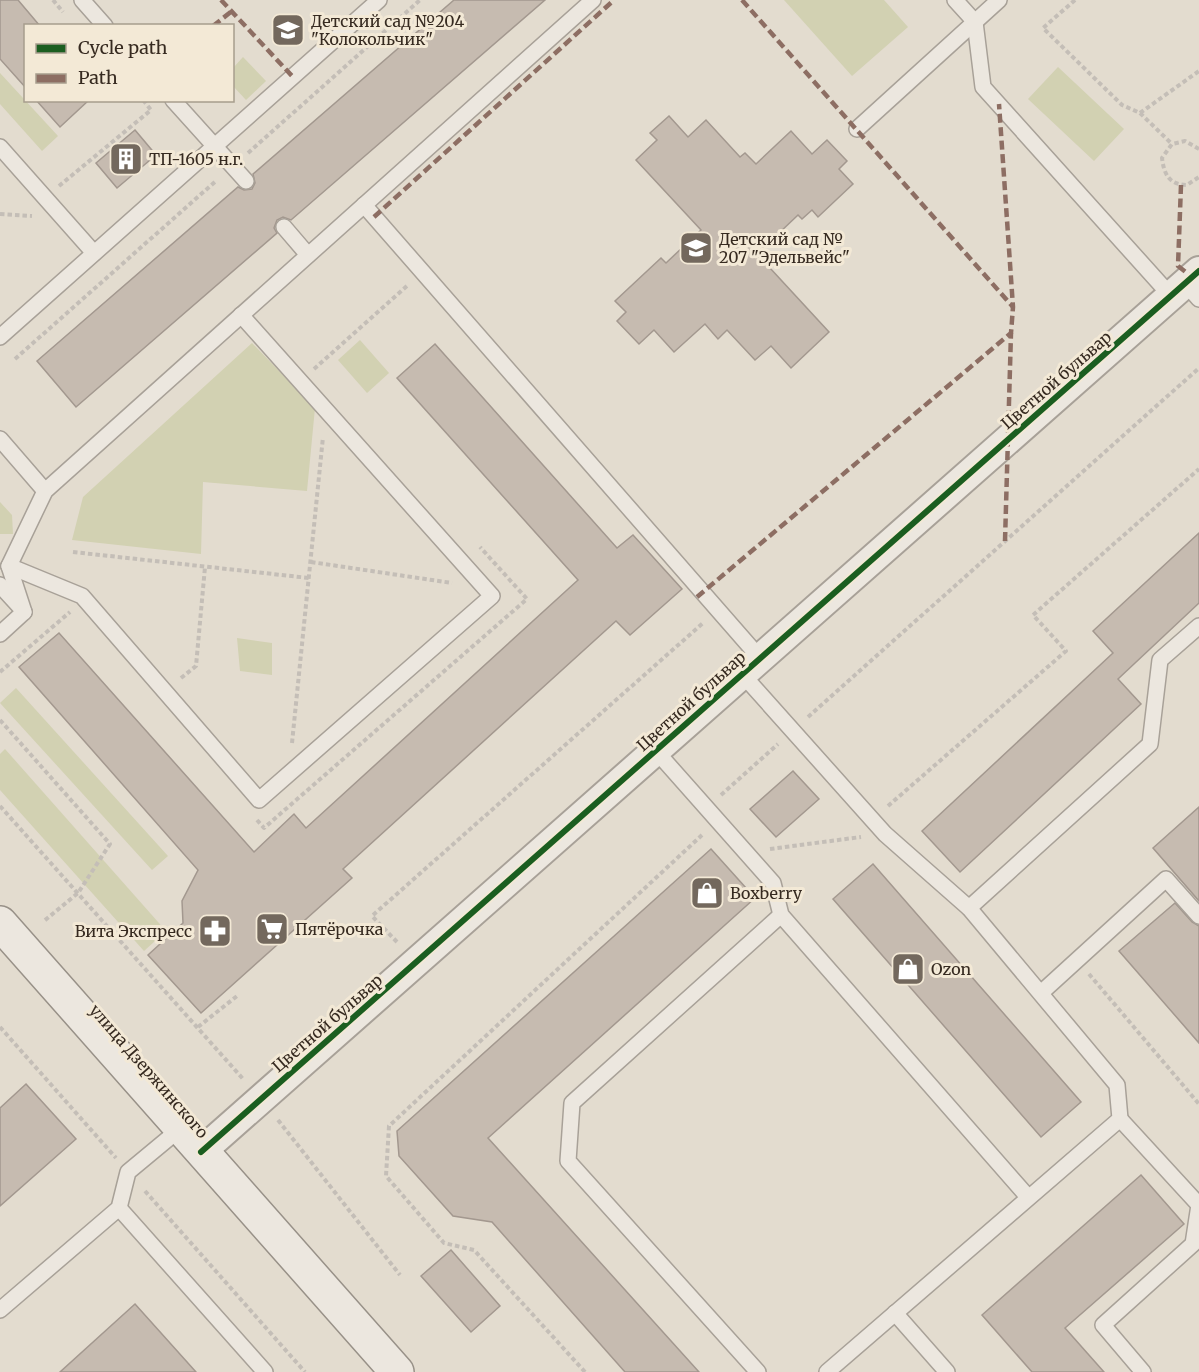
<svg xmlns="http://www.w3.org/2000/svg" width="1199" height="1372" font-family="Merriweather,serif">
<rect width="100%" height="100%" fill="#e3dccf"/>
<g fill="#d2d1b2">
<polygon points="784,0 884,0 908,27 852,76"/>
<polygon points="243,57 266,81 246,100 233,86 233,68"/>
<polygon points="1058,67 1124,129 1094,161 1028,99"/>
<polygon points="0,73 58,136 42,151 0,104"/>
<polygon points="360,340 389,373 367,393 338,360"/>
<polygon points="252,343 315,408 307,491 203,482 201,554 72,540 83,497"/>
<polygon points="0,502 12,515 13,534 0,534"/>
<polygon points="237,638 272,643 272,675 240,671"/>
<polygon points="16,688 168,856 152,870 0,703"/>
<polygon points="5,749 166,931 144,951 0,790 0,754"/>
</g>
<g fill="#c6bbb0" stroke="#a3988f" stroke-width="1.5">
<polygon points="0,0 18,0 40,26 26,26 26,88 0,59"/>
<polygon points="454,0 545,0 291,220 283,217 277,220 274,228 277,233 76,407 37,361 238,187 244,190 252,189 255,183 253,174"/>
<polygon points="36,100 89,100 60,127"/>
<polygon points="669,116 688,137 706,120 740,157 745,153 756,164 791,131 812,154 827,140 847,161 839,169 853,184 818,217 812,210 802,219 798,215 757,254 829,332 791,368 771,346 755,360 727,330 718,339 705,324 674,352 654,330 639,344 617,321 626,312 615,301 661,258 666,263 701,230 636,160 657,140 650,133"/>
<polygon points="135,130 156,155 117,188 96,163"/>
<polygon points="435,344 617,548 633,535 682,589 630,635 616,621 343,869 352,878 201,1013 148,955 183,923 182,901 198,870 19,667 59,633 254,852 294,814 306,828 578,580 397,378"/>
<polygon points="1199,533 1199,603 1118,679 1141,704 960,872 922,831 1113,653 1093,631"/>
<polygon points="793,771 819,799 776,837 750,809"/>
<polygon points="1199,807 1199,901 1153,848"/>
<polygon points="711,849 755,898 488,1138 699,1372 625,1372 492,1222 453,1216 399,1156 397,1131"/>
<polygon points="873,864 1081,1102 1041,1137 833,899"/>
<polygon points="1175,903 1192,922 1199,926 1199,1043 1119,951"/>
<polygon points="26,1084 76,1139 0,1206 0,1108"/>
<polygon points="1141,1175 1184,1224 1065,1328 1104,1372 1032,1372 982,1315"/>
<polygon points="451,1250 500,1306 471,1332 421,1276"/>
<polygon points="135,1304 196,1372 60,1372"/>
</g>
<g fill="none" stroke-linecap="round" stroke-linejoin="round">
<g stroke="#a8a198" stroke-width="18">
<g id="lane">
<polyline points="82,0 105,26"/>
<polyline points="955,0 975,22 983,87 1171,296"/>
<polyline points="173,100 246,181"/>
<polyline points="857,129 999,0"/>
<polyline points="0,147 94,253"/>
<polyline points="364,205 760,658"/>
<polyline points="284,227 308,255"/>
<polyline points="1185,283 1199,299"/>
<polyline points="0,337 379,0"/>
<polyline points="0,439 45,491"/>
<polyline points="9,566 82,596 259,800 492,596 241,315"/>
<polyline points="0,585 20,607"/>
<polyline points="24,612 9,566 45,491 593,0"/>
<polyline points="0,634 24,612"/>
<polyline points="742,674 885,834 969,908 1117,1085 1120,1119 827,1372"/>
<polyline points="656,751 773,883 781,915 1028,1197"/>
<polyline points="969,908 1150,744 1160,660 1199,626"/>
<polyline points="1042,992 1166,879 1199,916"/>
<polyline points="1120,1119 1199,1205 1193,1244 1103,1325 1143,1372"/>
<polyline points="119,1208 265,1372"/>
<polyline points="0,1310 119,1208 128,1172 181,1128"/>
<polyline points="895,1313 947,1372"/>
<polyline points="758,1372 568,1161 572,1103 781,915"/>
</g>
</g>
<g stroke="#a8a198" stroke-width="32">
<polyline id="street" points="201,1152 1199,271"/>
</g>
<g stroke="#989188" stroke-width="36">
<polyline id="secondary" points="0,923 397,1372"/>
</g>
<g stroke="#c4beb7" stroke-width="4" stroke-dasharray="4.5 3" stroke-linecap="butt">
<polyline points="53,0 63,12"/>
<polyline points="1075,0 1043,28 1122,105 1140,113 1172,144"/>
<polyline points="1140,113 1199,71"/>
<path d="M 1199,149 L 1185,141 L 1172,144 L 1162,158 C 1164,174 1169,185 1187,185 L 1199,177"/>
<polyline points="248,153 420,0"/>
<polyline points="59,186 151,110 143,100"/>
<polyline points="0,214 32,216"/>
<polyline points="15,359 217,180"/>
<polyline points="314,369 407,286"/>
<polyline points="73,552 309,578"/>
<polyline points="311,562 452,583"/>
<polyline points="0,672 70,612"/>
<polyline points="181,678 196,666 205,567"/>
<polyline points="808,717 1199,368"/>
<polyline points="0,720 110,844 78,893 44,921"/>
<polyline points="292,743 323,437"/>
<polyline points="721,795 778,744"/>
<polyline points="0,806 244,1080"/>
<polyline points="888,806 1066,651 1033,615 1199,469"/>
<polyline points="257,820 264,828 527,599 480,547"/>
<polyline points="770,849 861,837"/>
<polyline points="397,942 372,916 703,623"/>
<polyline points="1089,974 1199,1104"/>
<polyline points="0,1027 116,1158"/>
<polyline points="198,1027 237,996"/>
<polyline points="278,1120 400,1275"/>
<polyline points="145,1191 305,1372"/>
<polyline points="585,1372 474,1250 444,1243 386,1176 389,1126 702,835"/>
</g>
<use href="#lane" stroke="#ece7df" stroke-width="15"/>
<use href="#street" stroke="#ece7df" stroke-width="28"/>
<use href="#secondary" stroke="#ece7df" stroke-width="33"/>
<g stroke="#8d6e63" stroke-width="4.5" stroke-dasharray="9 4.5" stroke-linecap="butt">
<polyline points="221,0 293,77"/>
<polyline points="742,0 1013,307"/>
<polyline points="213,26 232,11"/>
<polyline points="1181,185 1178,266 1192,277"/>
<polyline points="374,217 614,0"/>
<polyline points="1005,541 1011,333"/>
<polyline points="697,597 1011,333 1013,307 999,104"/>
</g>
<g stroke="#f3e9d6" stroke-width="10">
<polyline id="cycleway" points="201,1152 1199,271"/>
</g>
<use href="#cycleway" stroke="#1b5e20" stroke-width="6"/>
</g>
<defs>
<g id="school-square" transform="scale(1.725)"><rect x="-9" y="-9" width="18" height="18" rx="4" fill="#73685d" stroke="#f3e9d6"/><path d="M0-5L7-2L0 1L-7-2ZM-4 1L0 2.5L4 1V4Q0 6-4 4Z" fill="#fff"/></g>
<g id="building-square" transform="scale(1.725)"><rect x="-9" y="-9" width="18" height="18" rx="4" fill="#73685d" stroke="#f3e9d6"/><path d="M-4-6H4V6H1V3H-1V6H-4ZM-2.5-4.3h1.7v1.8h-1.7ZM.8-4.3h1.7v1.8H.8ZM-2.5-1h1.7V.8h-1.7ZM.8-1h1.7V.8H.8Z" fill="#fff"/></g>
<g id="shop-square" transform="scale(1.725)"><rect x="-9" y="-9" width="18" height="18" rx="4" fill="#73685d" stroke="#f3e9d6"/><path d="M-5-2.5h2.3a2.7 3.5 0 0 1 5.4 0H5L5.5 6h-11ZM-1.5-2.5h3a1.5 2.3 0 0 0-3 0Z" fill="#fff"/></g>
<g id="supermarket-square" transform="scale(1.725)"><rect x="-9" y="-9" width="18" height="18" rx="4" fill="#73685d" stroke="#f3e9d6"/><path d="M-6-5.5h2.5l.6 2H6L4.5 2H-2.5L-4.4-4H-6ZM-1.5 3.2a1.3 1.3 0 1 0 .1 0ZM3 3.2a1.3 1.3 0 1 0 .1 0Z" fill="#fff"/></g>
<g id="pharmacy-square" transform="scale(1.725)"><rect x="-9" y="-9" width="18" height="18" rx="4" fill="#73685d" stroke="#f3e9d6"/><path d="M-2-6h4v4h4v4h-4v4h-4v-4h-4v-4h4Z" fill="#fff"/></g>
</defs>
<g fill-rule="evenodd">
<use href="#school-square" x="288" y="30"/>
<use href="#building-square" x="126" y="159"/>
<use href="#school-square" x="696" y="248"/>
<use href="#shop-square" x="707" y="893"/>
<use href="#supermarket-square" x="272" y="929"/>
<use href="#pharmacy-square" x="215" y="931"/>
<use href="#shop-square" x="908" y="969"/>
</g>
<g text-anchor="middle" stroke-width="6" stroke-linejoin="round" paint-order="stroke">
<g font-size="16" fill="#362a20" stroke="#f3e9d6" text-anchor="start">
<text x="311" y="27">Детский сад №204<tspan x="311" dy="18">"Колокольчик"</tspan></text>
<text x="149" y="165">ТП-1605 н.г.</text>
<text x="719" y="245">Детский сад №<tspan x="719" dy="18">207 "Эдельвейс"</tspan></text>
<text x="730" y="899">Boxberry</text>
<text x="295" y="935">Пятёрочка</text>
<text x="192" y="937" text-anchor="end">Вита Экспресс</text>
<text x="931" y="975">Ozon</text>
</g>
<g font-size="16" fill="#362a20" stroke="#f3e9d6">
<text transform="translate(1056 380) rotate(-41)" y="6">Цветной бульвар</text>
<text transform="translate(691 701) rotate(-42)" y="6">Цветной бульвар</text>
<text transform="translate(327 1023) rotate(-41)" y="6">Цветной бульвар</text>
<text transform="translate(149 1071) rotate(49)" y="6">улица Дзержинского</text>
</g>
</g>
<rect x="24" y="24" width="210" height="78" fill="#f3e9d6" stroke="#a79d8d" stroke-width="1.5"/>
<rect x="36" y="44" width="30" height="9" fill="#1b5e20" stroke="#a79d8d" stroke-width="1.5"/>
<text x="78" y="54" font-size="18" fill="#362a20">Cycle path</text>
<rect x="36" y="74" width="30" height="9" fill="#8d6e63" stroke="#a79d8d" stroke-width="1.5"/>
<text x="78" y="84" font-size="18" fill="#362a20">Path</text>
</svg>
